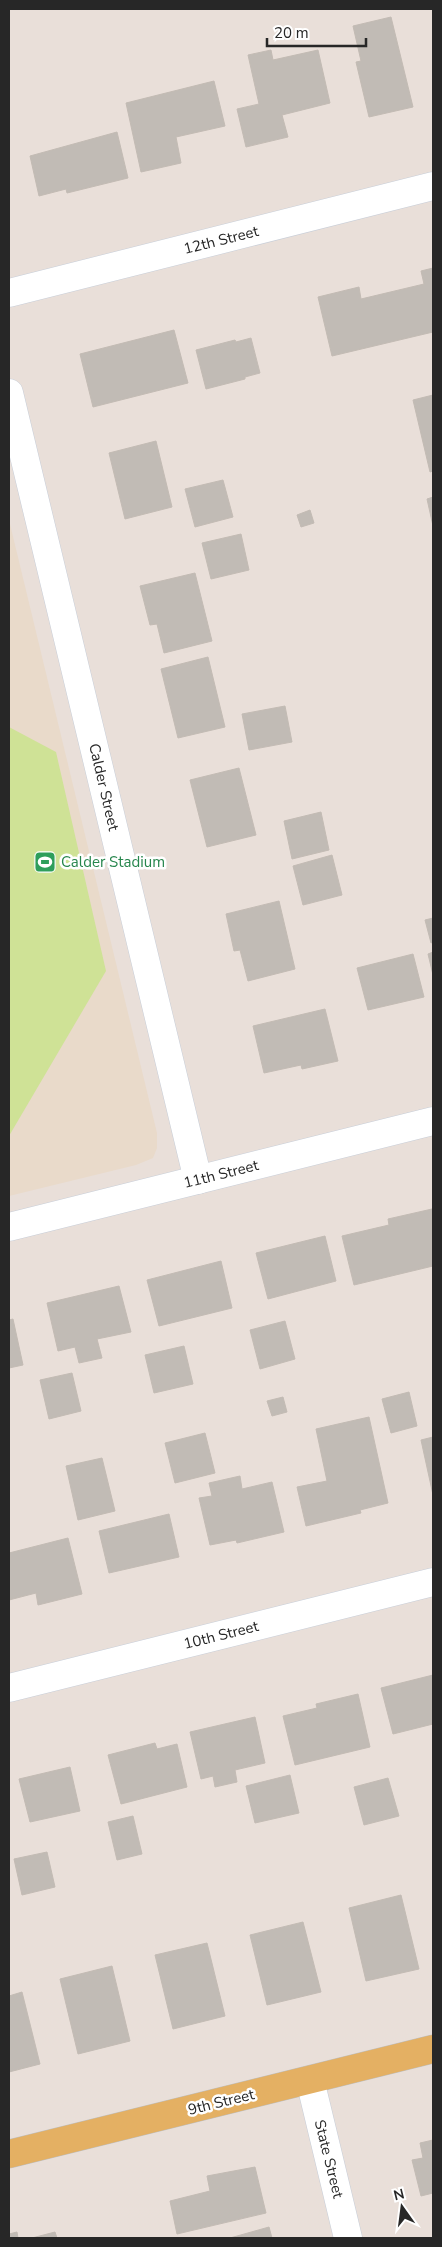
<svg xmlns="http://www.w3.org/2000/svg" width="442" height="2247" font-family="'Nunito Sans',sans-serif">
<rect width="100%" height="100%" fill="#e9dfd9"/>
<polygon fill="#e9daca" points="9,520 157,1133 157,1148 153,1158 136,1165 9,1196"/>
<polygon fill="#cfe296" points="9,727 56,752 106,971 9,1136"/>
<g fill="#c1bbb5" stroke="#c3bbb4">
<polygon points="391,17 413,107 369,117 356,62 361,61 353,26"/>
<polygon points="271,50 273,60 318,50 330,103 282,115 288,137 246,147 237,109 259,104 248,55"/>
<polygon points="214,81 225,126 176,137 181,163 141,172 126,103"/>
<polygon points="117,132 128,178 67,193 66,189 39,196 30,156"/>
<polygon points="433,268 433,332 332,356 318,297 359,287 361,299 424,284 421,271"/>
<polygon points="174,330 188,383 93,407 80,354"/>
<polygon points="251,338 260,373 245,377 245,379 206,389 196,350 235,340 236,342"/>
<polygon points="433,395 433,471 430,472 413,400"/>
<polygon points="156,441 172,507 125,519 109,453"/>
<polygon points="223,480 233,517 195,527 185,489"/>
<polygon points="433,497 433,526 427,499"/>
<polygon points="310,510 314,523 301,527 297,515"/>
<polygon points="241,534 249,570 211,579 202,543"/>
<polygon points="195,573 212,641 164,653 157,624 150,625 140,586"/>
<polygon points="208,657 225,727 178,738 161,669"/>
<polygon points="285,706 292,742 249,750 242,714"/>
<polygon points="239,768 256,835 207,847 190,780"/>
<polygon points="321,812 329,850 292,859 284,821"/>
<polygon points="332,855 342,895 303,905 293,866"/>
<polygon points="279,901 295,969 248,981 240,950 234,951 226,914"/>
<polygon points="433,918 433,942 431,943 425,920"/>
<polygon points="433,952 433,975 428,954"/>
<polygon points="413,954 424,997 368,1010 357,968"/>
<polygon points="325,1009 338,1061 302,1069 301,1065 264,1073 253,1026"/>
<polygon points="432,1209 433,1266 354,1285 342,1236 389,1225 388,1219"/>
<polygon points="325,1236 336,1281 268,1299 256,1253"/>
<polygon points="221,1261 232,1308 159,1326 147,1280"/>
<polygon points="119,1286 131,1332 97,1339 102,1358 79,1363 75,1347 58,1351 47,1303"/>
<polygon points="13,1319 23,1365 9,1368 9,1320"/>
<polygon points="285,1321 295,1359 260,1369 250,1330"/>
<polygon points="184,1346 193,1384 154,1393 145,1355"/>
<polygon points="72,1373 81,1411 49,1419 40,1380"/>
<polygon points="409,1392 417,1426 391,1433 382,1399"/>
<polygon points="283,1397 287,1412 272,1416 267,1401"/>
<polygon points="369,1417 388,1503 360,1510 361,1513 306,1526 297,1487 327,1481 316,1429"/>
<polygon points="205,1433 215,1473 175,1483 165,1443"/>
<polygon points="433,1437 433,1495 421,1440"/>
<polygon points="102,1458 115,1511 78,1520 66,1466"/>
<polygon points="240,1476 242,1489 272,1482 284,1532 237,1543 236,1540 210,1545 199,1498 212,1496 209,1483"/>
<polygon points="169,1514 179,1557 109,1573 99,1531"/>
<polygon points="68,1538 82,1594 38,1605 36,1593 9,1600 9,1553"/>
<polygon points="433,1675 433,1724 393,1734 381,1688"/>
<polygon points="358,1694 370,1747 295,1765 283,1716 317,1708 316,1704"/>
<polygon points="255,1717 265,1763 235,1770 237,1782 215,1787 213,1776 201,1779 190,1732"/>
<polygon points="155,1743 157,1749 177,1744 187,1787 121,1804 108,1755"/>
<polygon points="70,1767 80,1811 30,1822 19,1779"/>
<polygon points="290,1775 299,1813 255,1823 246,1786"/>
<polygon points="388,1778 399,1816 364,1825 354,1787"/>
<polygon points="133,1816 142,1854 117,1860 108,1822"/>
<polygon points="47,1852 55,1887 22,1895 14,1859"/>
<polygon points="401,1895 419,1969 366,1981 349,1908"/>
<polygon points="303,1922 321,1992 267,2005 250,1935"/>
<polygon points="207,1943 225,2016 173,2029 155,1955"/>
<polygon points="112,1966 130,2041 78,2054 60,1979"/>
<polygon points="22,1992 40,2064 9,2072 9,1996"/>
<polygon points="433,2140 433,2193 421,2196 412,2160 423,2158 420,2143"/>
<polygon points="255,2167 266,2213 177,2234 170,2201 210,2191 207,2176"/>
<polygon points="269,2227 272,2238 230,2238"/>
<polygon points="17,2232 18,2238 9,2238 9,2234"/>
<polygon points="55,2232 57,2238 32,2238"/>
</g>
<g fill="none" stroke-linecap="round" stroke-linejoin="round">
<g stroke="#c8ced8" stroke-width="29">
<g id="minor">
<polyline points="9,293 433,186"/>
<polyline points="9,393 198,1180"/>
<polyline points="9,1227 433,1121"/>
<polyline points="9,1688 433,1582"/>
<polyline points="310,2080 348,2238"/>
</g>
</g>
<g stroke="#bebebe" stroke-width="29">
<polyline id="major" points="9,2154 433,2049"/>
</g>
<use href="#minor" stroke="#fff" stroke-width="28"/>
<use href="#major" stroke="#e4b063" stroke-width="28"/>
</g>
<defs>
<g id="stadium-square" transform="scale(1.125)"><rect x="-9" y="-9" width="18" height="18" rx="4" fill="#2e9e5b" stroke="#fff"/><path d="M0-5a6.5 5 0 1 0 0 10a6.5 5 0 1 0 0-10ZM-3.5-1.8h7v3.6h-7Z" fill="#fff"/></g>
</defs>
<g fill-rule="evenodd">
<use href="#stadium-square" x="45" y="862"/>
</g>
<g text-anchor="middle" stroke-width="5" stroke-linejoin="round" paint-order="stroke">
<g font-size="15" fill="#272727" stroke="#fff">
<text transform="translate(221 240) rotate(-14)" y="5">12th Street</text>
<text transform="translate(104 787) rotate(77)" y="5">Calder Street</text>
<text transform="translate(221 1174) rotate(-14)" y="5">11th Street</text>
<text transform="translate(221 1635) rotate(-14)" y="5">10th Street</text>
<text transform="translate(221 2102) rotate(-14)" y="5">9th Street</text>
<text transform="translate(329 2159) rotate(76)" y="5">State Street</text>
</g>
<g font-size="15" fill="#27864d" stroke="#fff" text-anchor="start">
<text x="61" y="867">Calder Stadium</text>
</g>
</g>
<rect width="442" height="2247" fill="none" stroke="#272727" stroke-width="20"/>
<g transform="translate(402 2207) rotate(346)" stroke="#ffffff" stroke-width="4" paint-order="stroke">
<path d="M0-4L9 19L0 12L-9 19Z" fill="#272727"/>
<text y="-8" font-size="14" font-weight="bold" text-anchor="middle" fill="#272727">N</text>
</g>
<path d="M267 38v8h99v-8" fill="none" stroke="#272727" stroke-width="2.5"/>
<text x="274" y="38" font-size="15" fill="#272727" stroke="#ffffff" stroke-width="4" paint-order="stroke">20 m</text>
</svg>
